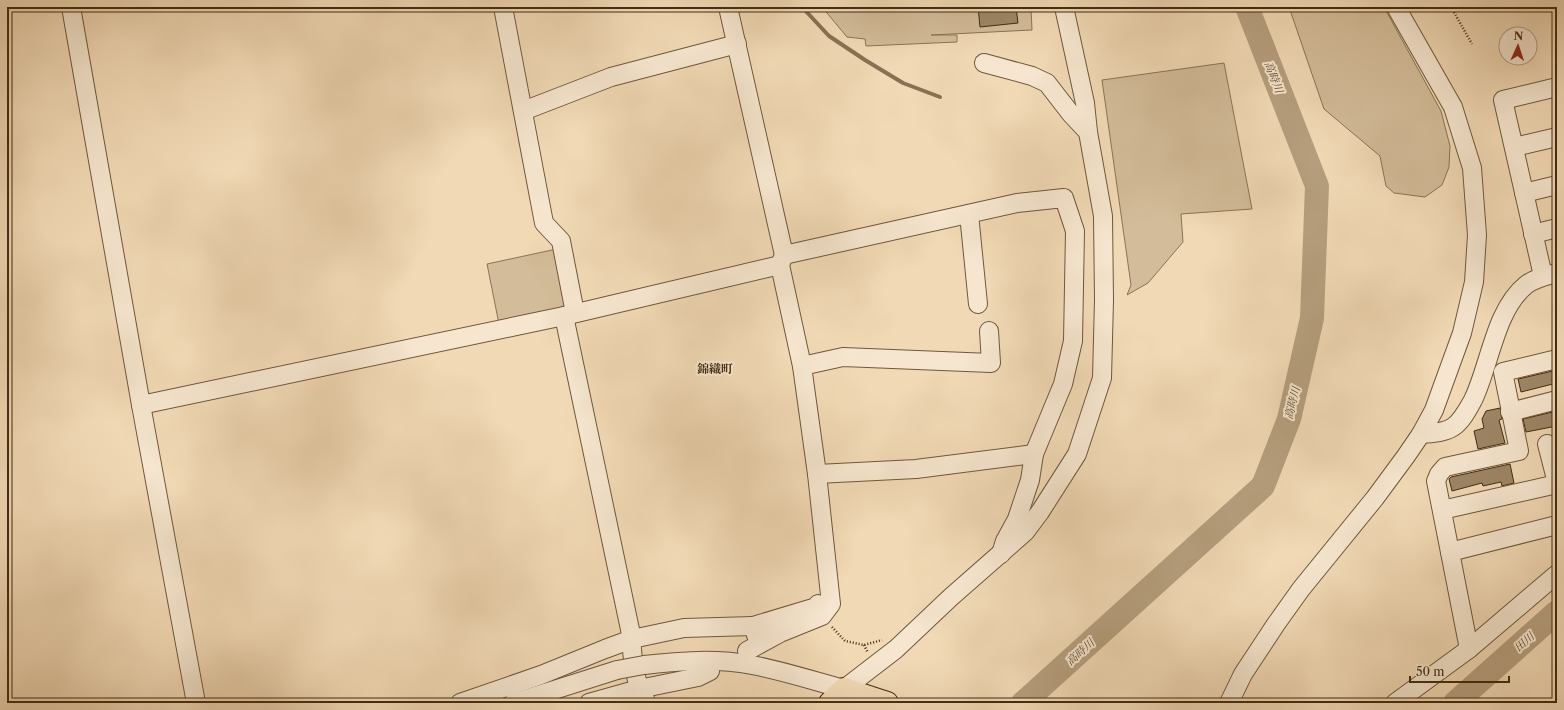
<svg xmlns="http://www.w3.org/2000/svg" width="1564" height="710" font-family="'Libre Caslon Text','Noto Serif JP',serif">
<rect width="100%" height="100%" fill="#f1d9b5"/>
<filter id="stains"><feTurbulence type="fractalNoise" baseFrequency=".005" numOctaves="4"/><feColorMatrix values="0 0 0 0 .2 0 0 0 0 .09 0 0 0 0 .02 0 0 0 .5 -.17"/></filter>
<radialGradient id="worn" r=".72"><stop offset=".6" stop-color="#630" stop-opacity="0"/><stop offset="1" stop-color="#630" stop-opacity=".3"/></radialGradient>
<g fill="#d3bc99" stroke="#8a7456">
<polygon points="822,7 1031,7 1032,30 931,35 957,35 957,42 866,46 865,39 847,37"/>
<polygon points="1289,7 1384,7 1441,111 1450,146 1449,167 1442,185 1425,197 1394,193 1386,186 1380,156 1324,109"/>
<polygon points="1224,63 1252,209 1181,214 1183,242 1148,283 1127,295 1131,285 1102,80"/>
<polygon points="552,250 557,252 568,310 499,324 487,264"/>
</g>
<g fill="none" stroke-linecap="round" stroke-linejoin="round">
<polyline stroke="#887153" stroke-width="4" points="802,7 829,36 865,60 903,83 940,97"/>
<g stroke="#b69f7e" stroke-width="24">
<polyline points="1023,703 1263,486 1289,419 1312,318 1317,186 1247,7"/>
<polyline points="1455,703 1557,612"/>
</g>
</g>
<g fill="#9d8667" stroke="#422d12">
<polygon points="978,7 1016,7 1018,23 980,27"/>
<polygon points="1557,370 1557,378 1552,379 1553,384 1521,392 1518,379"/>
<polygon points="1500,408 1502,419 1499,420 1505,443 1478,449 1474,431 1484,428 1482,419 1486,411"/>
<polygon points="1557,411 1557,426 1526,432 1523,419"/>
<polygon points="1510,464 1514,483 1502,486 1501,482 1483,486 1482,483 1452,491 1449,479 1451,477"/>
</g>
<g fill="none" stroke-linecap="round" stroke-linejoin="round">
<g stroke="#6e583b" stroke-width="20">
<g id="minor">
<polyline points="71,7 141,405 564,316 780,265"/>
<polyline points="503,7 544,223 561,241 575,313"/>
<polyline points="728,7 784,255"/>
<polyline points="984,63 1032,76 1047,83 1071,114 1088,132"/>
<polyline points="523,111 611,77 737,44"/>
<polyline points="1514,147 1557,137"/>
<polyline points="1524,193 1557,185"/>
<polyline points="969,214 978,304"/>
<polyline points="1533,234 1557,228"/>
<polyline points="1543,276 1503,100 1557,87"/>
<path d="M 564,316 L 632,639 C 631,651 635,678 640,689 C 642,694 645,697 646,703"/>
<polyline points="802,366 843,357 991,363 989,331"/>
<polyline points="141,405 196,703"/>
<polyline points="1510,412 1557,400"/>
<path d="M 1421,434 C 1431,433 1444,433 1453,427 C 1462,421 1468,409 1473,400 C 1490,365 1495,310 1526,285 C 1535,278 1546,276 1557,273"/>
<polyline points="1547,444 1557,483"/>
<polyline points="817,474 916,469 1034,454"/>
<polyline points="1442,510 1557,484"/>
<polyline points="1450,552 1557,525"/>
<polyline points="753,626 816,607 818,604"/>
<polyline points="1469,649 1436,481 1439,474 1445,467 1519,451 1503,372 1557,359"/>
<polyline points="747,651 780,633 822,616 831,604 817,474 802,366 780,265 784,255 1017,203 1064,198 1075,231 1073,341 1063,384 1034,454 1030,480 1017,519 1005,541 1001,554"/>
<path d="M 644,665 C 680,661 716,658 752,665 C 783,671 814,681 844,689 L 896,649 L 951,597 L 1025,532 L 1040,512 L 1077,454 L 1102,378 L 1104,300 L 1103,216 L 1088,132 L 1085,103 L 1064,7"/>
<polyline points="460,703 541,675 605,649 632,639 684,628 753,626 759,644"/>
<polyline points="513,703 617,670"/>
<polyline points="589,703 639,689 698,677 710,671"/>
<polyline points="1229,703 1243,674 1276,624 1301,589 1375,498 1406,456 1421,434 1434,410 1462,333 1474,282 1477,235 1472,168 1453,107 1396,7"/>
<polyline points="1395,703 1469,649 1557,574"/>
</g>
</g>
<g stroke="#422d12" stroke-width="24">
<polyline id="major" points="830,703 844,689 887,703"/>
</g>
<g stroke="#422d12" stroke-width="2.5" stroke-dasharray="1 2" stroke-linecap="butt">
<polyline points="1451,7 1472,44"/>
<polyline points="832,627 845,641 864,645 882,640"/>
<polyline points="864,645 868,653"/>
</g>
<use href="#minor" stroke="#f6e6cf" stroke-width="18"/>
<use href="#major" stroke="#f1d9b5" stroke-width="22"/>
<g stroke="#6e583b" stroke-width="20" stroke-linecap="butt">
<polyline id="minor-bridge" points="617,670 644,665"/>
</g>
<use href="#minor-bridge" stroke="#f6e6cf" stroke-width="18"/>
</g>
<g text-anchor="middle" stroke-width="4" stroke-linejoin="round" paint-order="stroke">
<g font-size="11" font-style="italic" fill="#5f4a2d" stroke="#f6e6cf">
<text transform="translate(1274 77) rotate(69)" y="4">高時川</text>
<text transform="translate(1292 403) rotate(-76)" y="4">高時川</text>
<text transform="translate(1524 642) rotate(-42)" y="4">田川</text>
<text transform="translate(1080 652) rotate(-42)" y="4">高時川</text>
</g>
<g font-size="12" font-weight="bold" fill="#422d12" stroke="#f6e6cf">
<text x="715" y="373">錦織町</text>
</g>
</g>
<rect width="1564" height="710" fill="none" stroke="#f1d9b5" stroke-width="24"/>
<rect x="8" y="8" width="1548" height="694" fill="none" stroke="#422d12" stroke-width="2"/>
<rect x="12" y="12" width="1540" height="686" fill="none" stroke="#422d12"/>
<g transform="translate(1518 46) rotate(3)"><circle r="19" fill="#f6e6cf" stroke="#ae9c83"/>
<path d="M0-3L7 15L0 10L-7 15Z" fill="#8f2418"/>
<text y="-6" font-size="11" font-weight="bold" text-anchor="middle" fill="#422d12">N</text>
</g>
<path d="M1410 676v6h99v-6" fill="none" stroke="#422d12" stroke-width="2"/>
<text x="1416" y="676" font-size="12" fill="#422d12" stroke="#f6e6cf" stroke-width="3" paint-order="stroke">50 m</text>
<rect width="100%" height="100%" filter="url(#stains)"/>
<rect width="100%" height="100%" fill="url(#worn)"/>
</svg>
